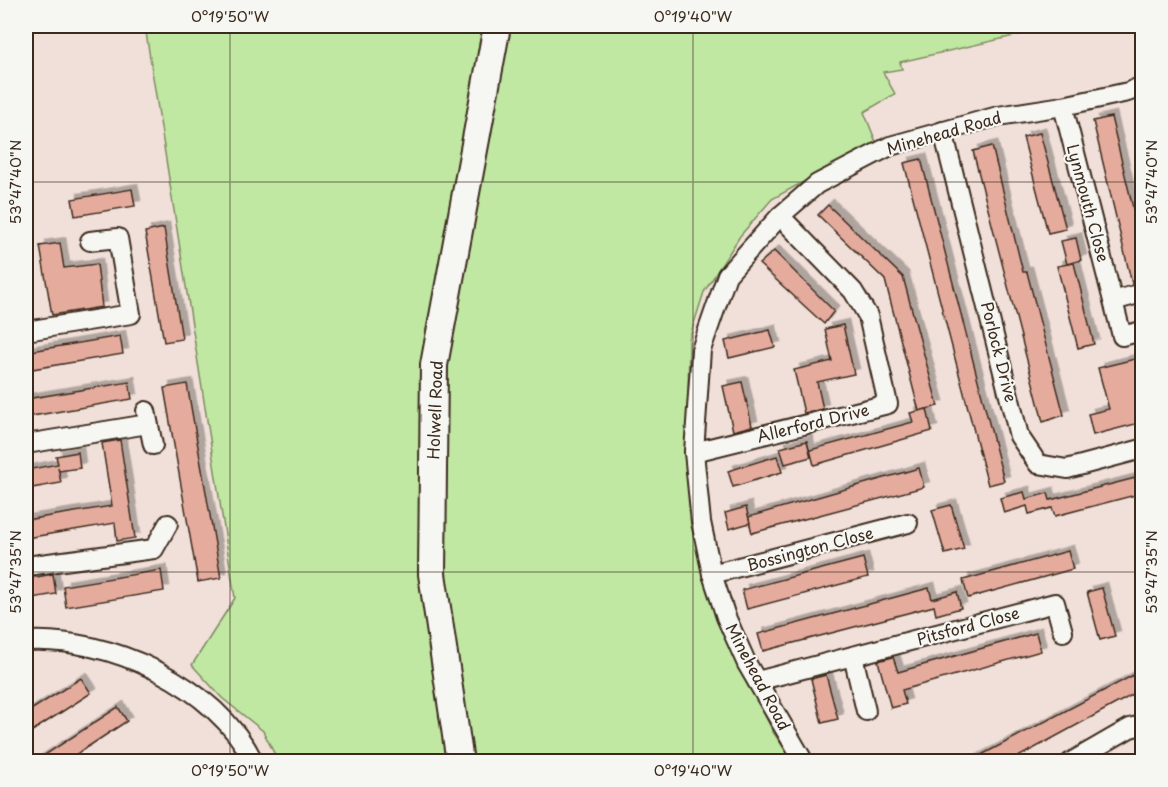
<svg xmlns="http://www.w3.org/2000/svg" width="1168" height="787" font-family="'Playpen Sans',sans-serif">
<defs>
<filter id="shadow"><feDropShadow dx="5.5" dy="-5.5" stdDeviation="0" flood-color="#0004"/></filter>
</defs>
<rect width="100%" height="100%" fill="#f1e0d9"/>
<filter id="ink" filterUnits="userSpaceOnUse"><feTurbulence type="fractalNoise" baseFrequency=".0167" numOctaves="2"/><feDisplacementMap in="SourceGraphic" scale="12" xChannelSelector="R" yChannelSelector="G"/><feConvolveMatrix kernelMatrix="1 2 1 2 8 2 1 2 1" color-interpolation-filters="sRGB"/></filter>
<g filter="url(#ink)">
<polygon fill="#c0e8a3" stroke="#7e8960" stroke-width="1.5" points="145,26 1025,26 1027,33 900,62 902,69 883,72 895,94 864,112 876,142 772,199 740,236 704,292 689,339 687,461 724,631 773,732 793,761 278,761 263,731 222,698 192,665 235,598"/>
<g fill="#e5ac9e" stroke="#3b2a1e" stroke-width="1.5" filter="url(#shadow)">
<polygon points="1111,117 1143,249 1143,282 1132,284 1093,121"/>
<polygon points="1040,133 1066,229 1048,233 1023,137"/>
<polygon points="992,146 1023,272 1027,272 1064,415 1043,422 973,151"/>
<polygon points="921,159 1004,481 988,485 904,163"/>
<polygon points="132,189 135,206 75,216 72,199"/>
<polygon points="828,205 903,277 938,406 919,411 885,280 818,215"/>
<polygon points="164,228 182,339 164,342 145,232"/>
<polygon points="1076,238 1081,260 1067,264 1061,241"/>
<polygon points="60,243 64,268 97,264 102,307 52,315 40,246"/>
<polygon points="774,251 834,311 824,324 759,264"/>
<polygon points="1074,263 1094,344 1078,348 1057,266"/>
<polygon points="843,325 854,374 817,382 823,409 804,413 794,370 832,361 825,329"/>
<polygon points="770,330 775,347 729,358 725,341"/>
<polygon points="120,336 123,354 26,370 26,352"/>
<polygon points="1143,357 1143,422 1093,435 1088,414 1109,409 1098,368"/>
<polygon points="129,382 132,399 26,417 26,399"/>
<polygon points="742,382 752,426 733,431 723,386"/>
<polygon points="187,384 221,578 198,582 164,388"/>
<polygon points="927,409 932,431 814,465 810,450 913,422 910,413"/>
<polygon points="120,440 135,538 117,541 115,523 26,538 26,520 112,506 102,443"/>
<polygon points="807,441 811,457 785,464 780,448"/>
<polygon points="78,452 80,468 59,471 58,467 61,483 26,489 26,470 58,464 56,456"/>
<polygon points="777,456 782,472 733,487 728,471"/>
<polygon points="919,468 924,487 752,533 748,517"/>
<polygon points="1143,476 1143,493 1055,516 1052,508 1029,514 1027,506 1004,513 1000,498 1024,492 1026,499 1048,493 1050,500"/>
<polygon points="951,505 964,549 945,554 932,510"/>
<polygon points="746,507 750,523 729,529 725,513"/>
<polygon points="1068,551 1073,569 968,598 963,580"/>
<polygon points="863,558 868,577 747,609 742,590"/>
<polygon points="161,570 164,591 66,607 63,586"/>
<polygon points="53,574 56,594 26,599 26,579"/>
<polygon points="929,588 932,599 957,592 961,608 936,615 934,606 763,651 758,634"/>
<polygon points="1102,588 1115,636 1100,640 1087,592"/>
<polygon points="1036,633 1041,651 902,690 906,704 891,708 878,661 893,657 898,672"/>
<polygon points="1143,670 1143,689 1009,762 968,762"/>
<polygon points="826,675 838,719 822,723 811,679"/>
<polygon points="81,678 91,693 26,735 26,713"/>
<polygon points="118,707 127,721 89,746 64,762 34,762"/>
</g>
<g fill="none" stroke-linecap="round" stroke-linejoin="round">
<g stroke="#3b2a1e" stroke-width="22">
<g id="street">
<polyline points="1063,106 1122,336 1142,331"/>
<polyline points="943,131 1019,436 1038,464 1067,469 1142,449"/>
<polyline points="1113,301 1142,293"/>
<polyline points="26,331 131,314 118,238 90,241"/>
<polyline points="146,411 153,445"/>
<polyline points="26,444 148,424"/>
<polyline points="694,452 888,404 868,316 853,291 780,216"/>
<polyline points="26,566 154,549 168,524"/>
<polyline points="712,574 908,523"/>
<path d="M 26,641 C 109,636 216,685 254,762"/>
<polyline points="853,656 866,711"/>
<polyline points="757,681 1055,603 1063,632"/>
<polyline points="804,762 747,664 726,617 712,574 701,522 694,452 701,350 727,275 780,216 817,184 890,146 998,116 1063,106 1128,92 1142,86"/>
<polyline points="1071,762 1130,728 1142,725"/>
</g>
</g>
<g stroke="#3b2a1e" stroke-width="30">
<polyline id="secondary" points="460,762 432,574 434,365 497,26"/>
</g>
<use href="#street" stroke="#f6f6f2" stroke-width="18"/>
<use href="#secondary" stroke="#f6f6f2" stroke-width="26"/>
</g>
</g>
<path fill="none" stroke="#3b2a1e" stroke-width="1.5" stroke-opacity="0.45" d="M 230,26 L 230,762M 693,26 L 693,762M 26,182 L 1142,182M 26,572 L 1142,572"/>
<g text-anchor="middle" stroke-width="4.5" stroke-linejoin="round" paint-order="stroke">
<g font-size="16" fill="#3b2a1e" stroke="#f6f6f2">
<text transform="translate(944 133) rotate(-16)" y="6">Minehead Road</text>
<text transform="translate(1088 203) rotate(75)" y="6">Lynmouth Close</text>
<text transform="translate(999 352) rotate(76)" y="6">Porlock Drive</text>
<text transform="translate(435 410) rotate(-88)" y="6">Holwell Road</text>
<text transform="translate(813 423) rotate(-14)" y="6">Allerford Drive</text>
<text transform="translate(810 549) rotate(-15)" y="6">Bossington Close</text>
<text transform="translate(968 626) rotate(-15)" y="6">Pitsford Close</text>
<text transform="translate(758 677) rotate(62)" y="6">Minehead Road</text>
</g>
</g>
<rect width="1168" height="787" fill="none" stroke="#f6f6f2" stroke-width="66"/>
<rect x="33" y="33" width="1102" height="721" fill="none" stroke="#3b2a1e" stroke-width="2"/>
<g font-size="15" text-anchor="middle" fill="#3b2a1e">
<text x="230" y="22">0°19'50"W</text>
<text x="693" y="22">0°19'40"W</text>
<text transform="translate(16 182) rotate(-90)" y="5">53°47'40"N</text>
<text transform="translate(1152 182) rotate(-90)" y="5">53°47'40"N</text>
<text transform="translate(16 572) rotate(-90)" y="5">53°47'35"N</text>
<text transform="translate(1152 572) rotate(-90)" y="5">53°47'35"N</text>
<text x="230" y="776">0°19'50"W</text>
<text x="693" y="776">0°19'40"W</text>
</g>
</svg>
